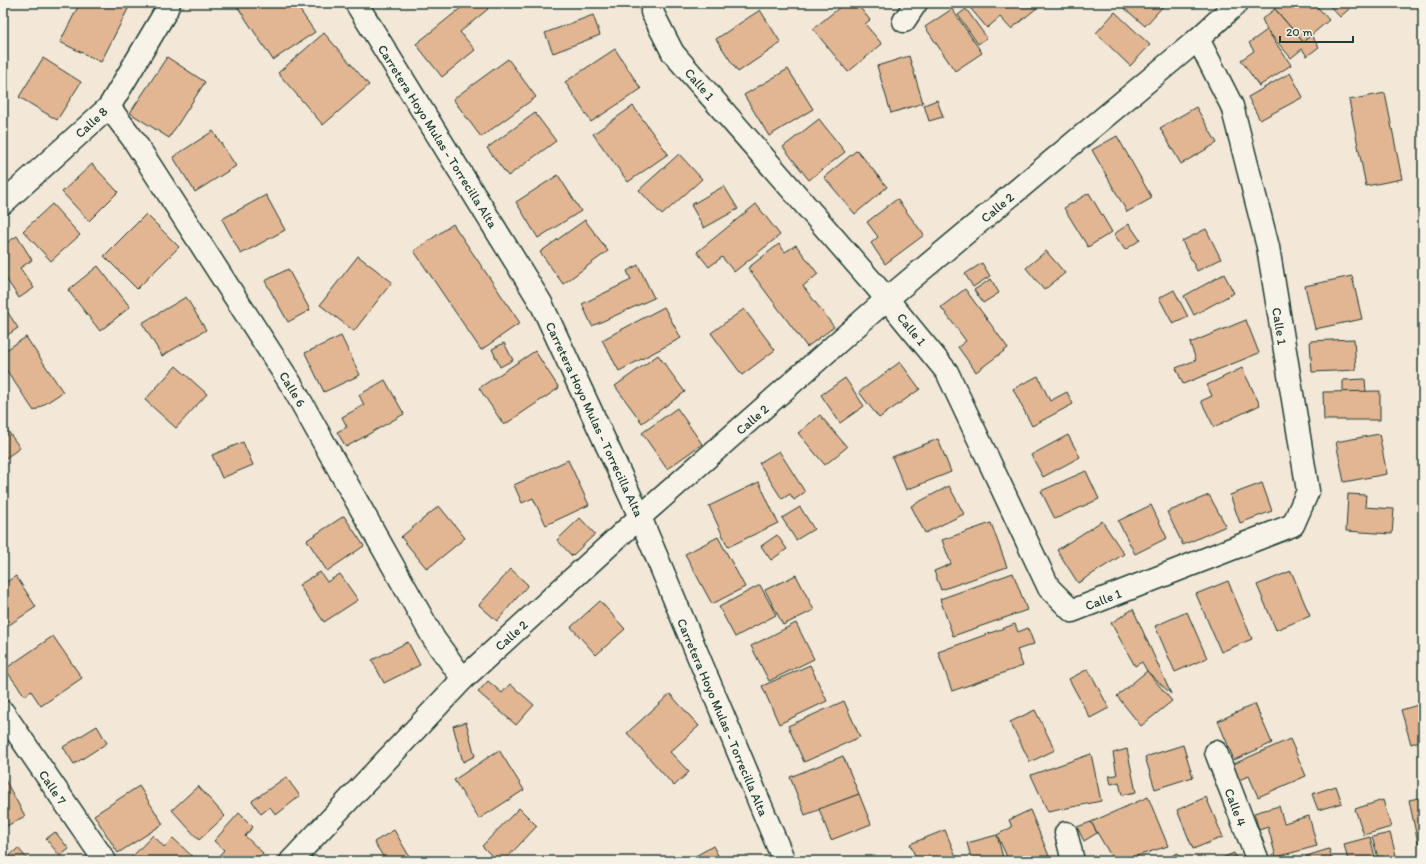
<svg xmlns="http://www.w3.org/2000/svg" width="1426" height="864" font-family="Itim,sans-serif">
<rect width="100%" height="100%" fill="#f3e7d7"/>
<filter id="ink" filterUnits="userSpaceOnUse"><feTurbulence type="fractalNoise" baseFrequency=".025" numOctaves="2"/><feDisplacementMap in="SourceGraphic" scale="8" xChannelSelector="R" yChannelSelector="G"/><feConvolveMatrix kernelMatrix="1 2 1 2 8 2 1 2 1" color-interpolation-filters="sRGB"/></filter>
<g filter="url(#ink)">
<g fill="#e2b593" stroke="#1f3d34">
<polygon points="80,3 131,3 101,62 60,42"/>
<polygon points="235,3 280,3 282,6 287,3 295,3 315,32 273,60"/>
<polygon points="448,3 456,3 451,7"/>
<polygon points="467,3 484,3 488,9 460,32 475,50 442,77 416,44"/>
<polygon points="845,3 849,3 853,8 857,4 870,20 865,24 882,44 848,72 813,29"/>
<polygon points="966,3 1043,3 1011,29 1000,17 987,28"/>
<polygon points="1127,3 1166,3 1145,26 1123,7"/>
<polygon points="1314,3 1329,20 1303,42 1271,4"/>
<polygon points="1327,3 1356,3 1340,17"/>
<polygon points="952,9 982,53 955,71 925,27"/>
<polygon points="966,9 987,38 978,44 958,15"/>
<polygon points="1275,9 1303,42 1311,35 1319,47 1307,56 1302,49 1291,58 1267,30 1262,19"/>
<polygon points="760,10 781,43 738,72 716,39"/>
<polygon points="1115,12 1150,45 1130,66 1096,33"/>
<polygon points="593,15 600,35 553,53 545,33"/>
<polygon points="1267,30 1291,65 1259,86 1241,60 1254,51 1249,43"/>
<polygon points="324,33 369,85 323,125 278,73"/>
<polygon points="615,49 641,89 591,122 565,82"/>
<polygon points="909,56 923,103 891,113 877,66"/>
<polygon points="167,57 205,82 169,138 130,113"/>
<polygon points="43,58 81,82 57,120 19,97"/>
<polygon points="508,59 536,97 481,137 453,99"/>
<polygon points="788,69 813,109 769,136 744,95"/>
<polygon points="1290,73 1303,97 1260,120 1248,97"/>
<polygon points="1385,93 1402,179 1366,186 1349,100"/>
<polygon points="937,100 943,117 929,121 924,105"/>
<polygon points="633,106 668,154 628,182 593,134"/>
<polygon points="1196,107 1217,143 1181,164 1160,128"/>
<polygon points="535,113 556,141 508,176 487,148"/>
<polygon points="819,119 845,152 809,180 783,147"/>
<polygon points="213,131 236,166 195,192 173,157"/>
<polygon points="1117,136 1152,198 1127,212 1092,150"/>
<polygon points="857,150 887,187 855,214 824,177"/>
<polygon points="679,154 702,179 662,215 639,190"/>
<polygon points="92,164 118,192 89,221 62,192"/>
<polygon points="558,175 581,211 538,238 516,202"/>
<polygon points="724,186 738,209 704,228 691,205"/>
<polygon points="1089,193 1112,232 1088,247 1064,208"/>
<polygon points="266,195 285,230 241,254 222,219"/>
<polygon points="897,199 924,235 885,264 871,243 878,237 867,222"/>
<polygon points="52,204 80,235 51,261 23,231"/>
<polygon points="756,204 780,235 734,272 722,257 709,267 697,252"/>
<polygon points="146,214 179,247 137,289 104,256"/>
<polygon points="585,220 608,251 563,284 540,252"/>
<polygon points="453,224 520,323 481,350 414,251"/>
<polygon points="1129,224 1140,240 1125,250 1114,234"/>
<polygon points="1206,229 1221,259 1197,271 1182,241"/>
<polygon points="17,236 32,260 20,268 34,288 19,298 3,274 3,245"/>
<polygon points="779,244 785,252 796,245 818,274 803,286 834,327 807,347 748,268"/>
<polygon points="1046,251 1065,273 1044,290 1026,268"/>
<polygon points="358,256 392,282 354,331 320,305"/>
<polygon points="982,263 990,276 973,287 965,274"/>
<polygon points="638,265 654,298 592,326 582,304 631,280 627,271"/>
<polygon points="98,266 130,307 100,331 68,290"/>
<polygon points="288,269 310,310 288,322 265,281"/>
<polygon points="1224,274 1234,293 1194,315 1184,296"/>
<polygon points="1352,276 1362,319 1315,329 1305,286"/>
<polygon points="991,279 999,293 983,303 974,290"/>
<polygon points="965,289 1008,348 976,372 958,347 966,341 941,307"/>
<polygon points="1174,290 1188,317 1173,324 1159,298"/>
<polygon points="186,297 206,330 162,356 142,323"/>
<polygon points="3,305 18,328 3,338"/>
<polygon points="664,307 681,338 619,371 602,340"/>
<polygon points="744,309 775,350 742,375 711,333"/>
<polygon points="1246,320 1259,353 1183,384 1176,368 1196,360 1190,343"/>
<polygon points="341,336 360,375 324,392 305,353"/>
<polygon points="26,337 63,392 34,411 3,365 3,352"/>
<polygon points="1354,339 1356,370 1312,372 1310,341"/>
<polygon points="504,343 513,360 500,367 492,349"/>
<polygon points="535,351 559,388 504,425 479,388"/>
<polygon points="658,355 685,392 642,423 615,386"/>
<polygon points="900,362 920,389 879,418 859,392"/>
<polygon points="176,366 207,394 176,428 145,400"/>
<polygon points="1242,368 1260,405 1214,427 1201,401 1212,396 1207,385"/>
<polygon points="1038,376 1050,401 1067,392 1073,404 1032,426 1013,389"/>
<polygon points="845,378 864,406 840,423 821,395"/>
<polygon points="1365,379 1366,392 1343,392 1343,380"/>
<polygon points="385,380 404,414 346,447 337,432 347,427 342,417 364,405 359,395"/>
<polygon points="1380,391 1380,420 1324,420 1323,392"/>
<polygon points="677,408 702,444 667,469 642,433"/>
<polygon points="820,415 847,447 825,465 798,433"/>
<polygon points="3,424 20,448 3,460"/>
<polygon points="1379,434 1387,474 1344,482 1336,442"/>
<polygon points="1068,435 1080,457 1043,477 1031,455"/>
<polygon points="938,439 951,472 906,490 892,457"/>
<polygon points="243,442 253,465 222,478 212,455"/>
<polygon points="779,451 805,492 794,500 790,494 782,499 759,463"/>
<polygon points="568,460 589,505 546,525 533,498 522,503 514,485"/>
<polygon points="1086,471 1099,499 1055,519 1041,491"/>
<polygon points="759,482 778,523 728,547 709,506"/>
<polygon points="1262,483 1272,511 1240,523 1230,495"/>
<polygon points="949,486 964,514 925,533 911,506"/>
<polygon points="1348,494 1366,495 1365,507 1394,509 1392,534 1346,531"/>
<polygon points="1209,495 1226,526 1183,545 1167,512"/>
<polygon points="1151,505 1167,538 1135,554 1118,521"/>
<polygon points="439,506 465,538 427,569 401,537"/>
<polygon points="800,507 814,529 796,540 782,518"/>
<polygon points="344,516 364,546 327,571 307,540"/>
<polygon points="580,518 595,534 572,556 557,540"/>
<polygon points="1102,521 1124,554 1078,583 1057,550"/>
<polygon points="991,523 1007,567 941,590 934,571 951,564 942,540"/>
<polygon points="777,535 787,549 771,560 761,546"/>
<polygon points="718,537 745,587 712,604 685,554"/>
<polygon points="511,569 528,585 497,621 479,605"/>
<polygon points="1291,571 1310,616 1276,630 1257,585"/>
<polygon points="320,572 327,582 340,574 358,600 324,622 299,585"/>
<polygon points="1013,573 1027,610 953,636 940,599"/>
<polygon points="796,575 814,610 783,625 765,590"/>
<polygon points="16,576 36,607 3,629 3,584"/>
<polygon points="1228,581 1252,639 1221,652 1196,594"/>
<polygon points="760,585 776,615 735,637 719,607"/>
<polygon points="600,601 625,629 596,655 571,627"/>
<polygon points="1133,609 1171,694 1147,671 1142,662 1135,666 1111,623"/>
<polygon points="1187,612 1207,658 1175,672 1155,626"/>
<polygon points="796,623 814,659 769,681 751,646"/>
<polygon points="1015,624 1018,632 1028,628 1034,644 1017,650 1023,666 952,691 938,652"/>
<polygon points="53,636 82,678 41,706 31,691 25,696 5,669"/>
<polygon points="408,642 420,665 384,683 372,660"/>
<polygon points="810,665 827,701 779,724 762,686"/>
<polygon points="1088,669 1109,708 1090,718 1069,679"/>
<polygon points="1147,671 1172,701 1141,726 1117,696"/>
<polygon points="488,681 502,693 510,684 534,705 516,725 478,692"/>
<polygon points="670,694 699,726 670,752 689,772 674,786 627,733"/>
<polygon points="844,701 860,737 804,762 788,726"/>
<polygon points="1255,704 1272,743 1234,760 1218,721"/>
<polygon points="1418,705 1423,723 1423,740 1411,744 1401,710"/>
<polygon points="1035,710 1055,750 1030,762 1010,722"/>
<polygon points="466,722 475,756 463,762 453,726"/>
<polygon points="97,726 107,743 74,764 63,747"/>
<polygon points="1290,739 1306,776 1258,797 1249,776 1236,781 1229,766"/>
<polygon points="1183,745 1193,777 1155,789 1145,757"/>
<polygon points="1127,749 1136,792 1122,795 1119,782 1111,784 1109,776 1117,775 1113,753"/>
<polygon points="499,750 524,790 479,819 454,780"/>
<polygon points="1091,754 1101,801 1048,812 1031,775"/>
<polygon points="843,756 859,794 805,815 790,777"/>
<polygon points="286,777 300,796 276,815 270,807 261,814 252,801"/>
<polygon points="5,780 25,816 3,828 3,781"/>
<polygon points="139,786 163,824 118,853 94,815"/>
<polygon points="198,786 225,816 199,840 172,810"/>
<polygon points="1336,786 1342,803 1318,810 1312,794"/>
<polygon points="859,794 871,824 831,840 819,809"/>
<polygon points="1148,797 1168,846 1121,861 1114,861 1091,822"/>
<polygon points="1206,797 1223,837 1193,849 1177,810"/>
<polygon points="1423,797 1423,842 1418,843 1409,800"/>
<polygon points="1383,800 1391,827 1364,835 1355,809"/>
<polygon points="1279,806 1284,823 1309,816 1317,846 1276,857 1268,827 1259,830 1254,813"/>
<polygon points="519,808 537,826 504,861 497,861 482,846"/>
<polygon points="1030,810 1049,856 1038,861 1009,861 997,835 1012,827 1009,820"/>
<polygon points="239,813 253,827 245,836 263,853 256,861 219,861 216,859 224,850 214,841"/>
<polygon points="1091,822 1097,833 1084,841 1077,827"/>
<polygon points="394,830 412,861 386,861 374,842"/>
<polygon points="945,830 958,861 917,861 910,844"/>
<polygon points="55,832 69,849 60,856 46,839"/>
<polygon points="1390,833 1397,859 1379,861 1372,837"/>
<polygon points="153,835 164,847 173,838 197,861 128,861"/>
<polygon points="997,835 1004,861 972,861 967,843"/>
<polygon points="1370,837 1376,861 1348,861 1344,844"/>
<polygon points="713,846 721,861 687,861"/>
<polygon points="18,848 29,861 4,861"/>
<polygon points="1329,849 1333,861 1308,861 1306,856"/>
<polygon points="1178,853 1182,861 1160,861"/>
<polygon points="1234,853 1237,861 1215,861"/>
</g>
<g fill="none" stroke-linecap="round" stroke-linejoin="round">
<g stroke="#1f3d34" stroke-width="25">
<g id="minor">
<polyline points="356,3 541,303 640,517 784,861"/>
<polyline points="653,3 652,12 673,53 887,299 947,372 1049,588 1072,611 1293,525 1308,491 1268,247 1232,106 1198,39"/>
<polyline points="904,21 916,3"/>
<polyline points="109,107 133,139 291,384 434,639 463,679"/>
<polyline points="3,203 109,107 166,11 169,3"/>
<polyline points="3,712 105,861"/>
<polyline points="1216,752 1258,861"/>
<polyline points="1066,833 1073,861"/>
<polyline points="291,861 463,679 640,517 887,299 1198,39 1237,3"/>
</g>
</g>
<use href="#minor" stroke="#f7f3e8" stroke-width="22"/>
</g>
</g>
<g text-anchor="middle" stroke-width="3.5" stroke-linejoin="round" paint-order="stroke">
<g font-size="13" fill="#1f3d34" stroke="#f7f3e8">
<text transform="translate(700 84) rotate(49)" y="5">Calle 1</text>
<text transform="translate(91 122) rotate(-43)" y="5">Calle 8</text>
<text transform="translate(438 136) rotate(58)" y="5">Carretera Hoyo Mulas - Torrecilla Alta</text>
<text transform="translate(997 207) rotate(-40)" y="5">Calle 2</text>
<text transform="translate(1280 326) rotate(81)" y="5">Calle 1</text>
<text transform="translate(912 329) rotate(51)" y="5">Calle 1</text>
<text transform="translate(293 389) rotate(59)" y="5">Calle 6</text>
<text transform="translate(595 419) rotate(65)" y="5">Carretera Hoyo Mulas - Torrecilla Alta</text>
<text transform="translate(752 419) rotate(-41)" y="5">Calle 2</text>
<text transform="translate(1103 599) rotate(-21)" y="5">Calle 1</text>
<text transform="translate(511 635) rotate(-42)" y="5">Calle 2</text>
<text transform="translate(723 717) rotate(67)" y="5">Carretera Hoyo Mulas - Torrecilla Alta</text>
<text transform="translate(53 787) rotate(56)" y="5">Calle 7</text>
<text transform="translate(1236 807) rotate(69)" y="5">Calle 4</text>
</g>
</g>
<rect width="1426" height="864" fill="none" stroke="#f7f3e8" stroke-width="16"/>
<rect x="8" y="8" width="1410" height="848" fill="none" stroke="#1f3d34" stroke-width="1.5" filter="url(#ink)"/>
<path d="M1280 36v6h73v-6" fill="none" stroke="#1f3d34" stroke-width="2"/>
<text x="1286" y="36" font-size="12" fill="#1f3d34" stroke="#f7f3e8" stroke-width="3" paint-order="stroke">20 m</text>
</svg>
